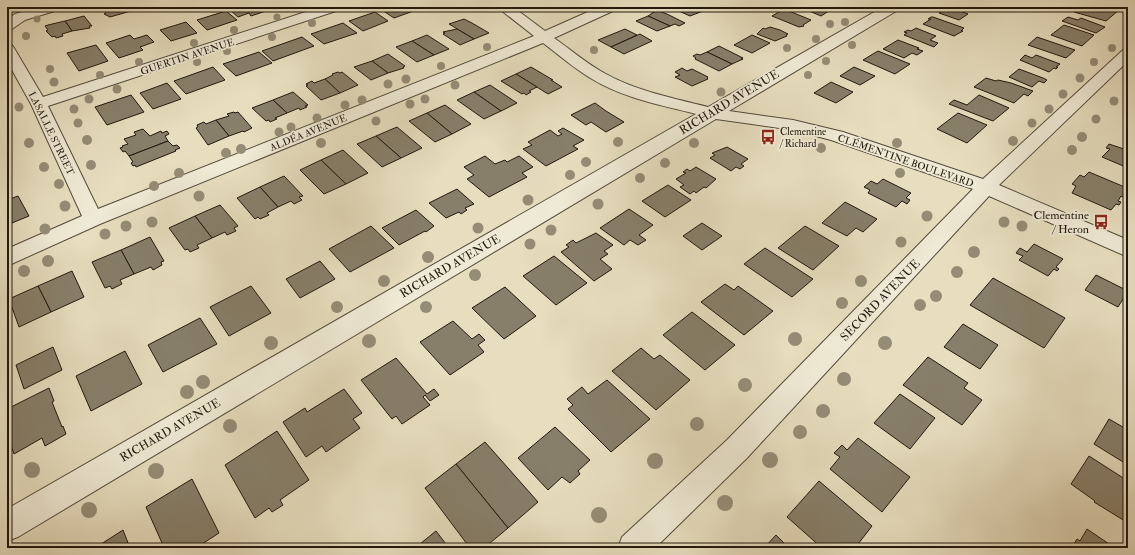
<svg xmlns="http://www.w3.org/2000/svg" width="1135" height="555" font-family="'IM FELL Double Pica',serif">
<rect width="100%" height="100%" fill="#e7debf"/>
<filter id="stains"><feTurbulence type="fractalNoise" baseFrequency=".005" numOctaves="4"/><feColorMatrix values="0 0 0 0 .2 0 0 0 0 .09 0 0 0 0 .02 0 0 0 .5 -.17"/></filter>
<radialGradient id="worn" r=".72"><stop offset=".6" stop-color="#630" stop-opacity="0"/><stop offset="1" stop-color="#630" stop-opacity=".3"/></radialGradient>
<g fill="#877f6a" stroke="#20180e">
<polygon points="114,7 136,7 138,9 110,17 104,14 106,13 103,10"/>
<polygon points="239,7 274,7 275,8 251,16 249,13 238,17 230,10"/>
<polygon points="390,7 421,7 422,8 394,18 382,10"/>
<polygon points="670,7 693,7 703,11 690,16"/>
<polygon points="693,7 712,7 713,8 703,11"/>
<polygon points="792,7 827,7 832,9 821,16 802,8 799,10"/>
<polygon points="948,7 968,14 959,20 939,13"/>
<polygon points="1085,7 1108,7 1119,10 1106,21 1074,12 1076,10 1080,11"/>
<polygon points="784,9 811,20 803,25 804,26 799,27 772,16"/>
<polygon points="657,10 669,15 685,23 679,26 675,24 670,26 648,16"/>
<polygon points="226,11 237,20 207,30 197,20"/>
<polygon points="375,12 388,21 363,31 349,21"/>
<polygon points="84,16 92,26 89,26 90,28 72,31 65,21"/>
<polygon points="648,16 670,26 657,31 636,21"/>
<polygon points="931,17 933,17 964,28 961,31 963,31 954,36 923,24 931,19 928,19"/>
<polygon points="1068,17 1078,20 1081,18 1105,27 1096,33 1062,21"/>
<polygon points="464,19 472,23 489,33 474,39 449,24"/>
<polygon points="65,21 72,31 62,34 63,36 56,38 55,36 52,37 46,31 48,30 45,26 48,25"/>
<polygon points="186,22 197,33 171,41 160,30"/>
<polygon points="343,23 357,33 324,44 311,34"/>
<polygon points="1064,25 1094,35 1082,46 1051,35"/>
<polygon points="770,27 780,30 788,34 786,35 787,36 775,41 757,34 763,28 765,29"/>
<polygon points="916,28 936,36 930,40 938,43 934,47 904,35 907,33 904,32 908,30 911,31"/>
<polygon points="457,29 474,39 460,45 443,34 445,33 443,32"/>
<polygon points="625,29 637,35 611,47 598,40"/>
<polygon points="640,34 652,41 624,54 611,47"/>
<polygon points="130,35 134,39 147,35 154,42 140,47 143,50 119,58 106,43"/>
<polygon points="427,35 449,49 434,55 412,41"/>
<polygon points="752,35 770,43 752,53 734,45"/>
<polygon points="302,37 314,46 273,61 262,51"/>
<polygon points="1037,37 1075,50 1066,58 1028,45"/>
<polygon points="898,40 919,48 917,49 923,51 917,55 912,53 904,58 883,49"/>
<polygon points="412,41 434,55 417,62 396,47"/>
<polygon points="96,45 108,61 79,71 67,53"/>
<polygon points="719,46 743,58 741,59 743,59 732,64 707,52"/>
<polygon points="878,51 910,64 895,74 863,60"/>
<polygon points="259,52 272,63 236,76 223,64"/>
<polygon points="707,52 732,64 719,71 695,59 696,58 693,56 697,54 700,55"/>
<polygon points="388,54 405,66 403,67 404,68 388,73 372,61"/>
<polygon points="1025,55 1032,58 1036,55 1060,64 1056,67 1058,67 1056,69 1054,68 1049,72 1020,60"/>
<polygon points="372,61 388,73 371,80 354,67"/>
<polygon points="213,67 225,80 186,94 174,81"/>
<polygon points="531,67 553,80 551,80 562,87 548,94 516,74"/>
<polygon points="854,67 875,76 860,85 840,76"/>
<polygon points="682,68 687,71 692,69 708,77 707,78 708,79 692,86 675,77 680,75 675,72"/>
<polygon points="1019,69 1043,78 1047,80 1044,83 1039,81 1032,87 1009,77"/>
<polygon points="338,72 340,73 342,72 358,85 340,93 325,79 333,75 332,74"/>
<polygon points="516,74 537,87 529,91 531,92 526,95 524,93 522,94 501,81"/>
<polygon points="986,78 996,81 998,80 1011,83 1033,91 1028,96 1024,94 1014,103 974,87"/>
<polygon points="325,79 340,93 321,100 306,86 308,85 306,84 312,81 314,83"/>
<polygon points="831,82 853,92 836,103 814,93"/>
<polygon points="167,83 181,99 153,109 140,93"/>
<polygon points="490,85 517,103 501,111 474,92"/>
<polygon points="293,92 308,105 305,106 307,107 300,110 299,108 287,113 273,100"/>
<polygon points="474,92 501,111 484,119 457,100"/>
<polygon points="131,95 144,112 107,125 95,107"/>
<polygon points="979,95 1009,108 993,121 949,104 954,100 967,105"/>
<polygon points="273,100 287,113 275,118 277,119 270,122 269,120 266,121 252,108"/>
<polygon points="595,103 606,111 624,122 606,132 591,122 586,125 571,115"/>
<polygon points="445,105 471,124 452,134 427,113"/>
<polygon points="234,112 235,113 238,112 252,128 244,132 243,131 229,136 216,120 229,116 227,114"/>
<polygon points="427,113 452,134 435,142 409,121"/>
<polygon points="958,113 987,125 967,143 937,129"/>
<polygon points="216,120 229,136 208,145 196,128 198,127 197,125 204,122 206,124"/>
<polygon points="397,127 422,148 401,158 376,136"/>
<polygon points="563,128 584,140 573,146 578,149 546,166 523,149 532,145 528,142 550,130 558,136 562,134 558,131"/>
<polygon points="143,129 150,136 161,131 162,133 167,131 169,134 165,136 168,141 129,156 125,151 123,152 120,148 123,147 122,146 128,144 124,139 136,135 134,132"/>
<polygon points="376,136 401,158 382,167 357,144"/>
<polygon points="168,141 173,146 177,145 180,148 175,150 176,151 136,167 135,165 133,166 131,163 133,162 129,156"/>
<polygon points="1109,144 1127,150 1128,149 1128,168 1102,157 1110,149 1106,148"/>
<polygon points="727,147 748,159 741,164 744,166 740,169 736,167 731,171 710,158 715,155 712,153"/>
<polygon points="343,150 368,173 346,184 321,160"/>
<polygon points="485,156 495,164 505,160 507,162 519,156 533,167 522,173 527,177 489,197 467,179 474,175 464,167"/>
<polygon points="321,160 346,184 324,194 300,170"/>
<polygon points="696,167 716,179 706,188 704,187 696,193 694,191 690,194 680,187 684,185 676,179 686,173 683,172 687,169 690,171"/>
<polygon points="1089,172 1127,188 1123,194 1126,195 1124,198 1121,196 1118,201 1121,202 1119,205 1116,204 1111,210 1072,193 1076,186 1072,184 1080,175 1084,177"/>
<polygon points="284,176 303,196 299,197 302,200 294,204 291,201 278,207 260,187"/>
<polygon points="883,179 911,193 906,198 910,200 907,204 902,201 896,207 868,193 870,190 864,187 871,181 877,184"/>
<polygon points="668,185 691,200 665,217 642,201"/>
<polygon points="260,187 278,207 267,213 269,215 260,219 258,217 255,219 237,198"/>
<polygon points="457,189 474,204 465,208 467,210 461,214 459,212 446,218 429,203"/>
<polygon points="18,196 29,216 7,225 7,200"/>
<polygon points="845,202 877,219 863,232 856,228 847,236 822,223"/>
<polygon points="220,205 238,226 234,228 236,231 227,235 225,232 212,238 195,216"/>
<polygon points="629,209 653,225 639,235 646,240 638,245 630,240 624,245 600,228"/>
<polygon points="416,210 434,226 426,232 425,231 399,245 382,228"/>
<polygon points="195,216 212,238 197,245 199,248 190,252 188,249 185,250 169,228"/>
<polygon points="702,223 722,236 702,250 683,236"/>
<polygon points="371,226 394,248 350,272 329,249"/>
<polygon points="805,226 839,246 813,270 778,248"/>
<polygon points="596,233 613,245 604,251 608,254 600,259 612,269 594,281 561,252 569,247 566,245 573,240 576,243"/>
<polygon points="150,237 164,261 161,262 162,265 153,270 151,267 134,274 121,250"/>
<polygon points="1034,244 1063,259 1056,267 1059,269 1057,271 1054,269 1048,276 1019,260 1023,256 1016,253 1020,248 1027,252"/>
<polygon points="765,248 813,279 792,297 744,264"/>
<polygon points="121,250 134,274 120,280 122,284 112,289 110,286 105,288 92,262"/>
<polygon points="554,256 587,283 556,305 523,276"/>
<polygon points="320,261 335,279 300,298 286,279"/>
<polygon points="72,271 84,297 51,312 38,286"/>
<polygon points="1096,275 1128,291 1118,307 1085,290"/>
<polygon points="993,278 1065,318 1044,348 970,305"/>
<polygon points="725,284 734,290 738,286 773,311 744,335 701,302"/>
<polygon points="38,286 51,312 19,327 9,299"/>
<polygon points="251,286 271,313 229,336 210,307"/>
<polygon points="505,287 536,316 504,339 472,308"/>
<polygon points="692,312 735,345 705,370 663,335"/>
<polygon points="200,318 217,344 163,372 148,345"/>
<polygon points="453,321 472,339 479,334 485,340 478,345 484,352 450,375 420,342"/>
<polygon points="963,324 998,345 980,369 944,347"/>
<polygon points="53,347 62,370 24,389 16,365"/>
<polygon points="641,348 654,359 660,355 690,380 656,410 612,371"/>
<polygon points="125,351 142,384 91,411 76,376"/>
<polygon points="928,357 968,383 964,388 982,400 962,425 903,385"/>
<polygon points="396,358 427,394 434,389 439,395 430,401 425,395 423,397 430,405 402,424 396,416 392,419 361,380"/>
<polygon points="607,380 650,419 611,452 568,409 573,405 567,399 582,387 588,394"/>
<polygon points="49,388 54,401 52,402 62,427 63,426 66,434 45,446 42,438 14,454 10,442 7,444 7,409"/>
<polygon points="344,389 362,413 353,419 360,428 326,452 322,446 306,457 283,422 305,408 307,412"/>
<polygon points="900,394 935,418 910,449 874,423"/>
<polygon points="1109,419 1128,430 1128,465 1094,444"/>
<polygon points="555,427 590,460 578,471 580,474 570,483 562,477 548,490 518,458"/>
<polygon points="277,431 309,480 280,500 283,505 272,512 269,508 255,518 225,465"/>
<polygon points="858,438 910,477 882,512 830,469 840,457 834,453 842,445 847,450"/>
<polygon points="485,442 538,502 508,528 456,464"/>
<polygon points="1089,456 1128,481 1128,523 1094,502 1095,501 1071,484"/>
<polygon points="456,464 508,528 484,548 470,548 425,488"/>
<polygon points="192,479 219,533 196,548 155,548 162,543 146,507"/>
<polygon points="819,481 872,526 855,548 822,548 787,517"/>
<polygon points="1087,529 1115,548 1076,548 1077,546 1074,544 1077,539 1080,541"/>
<polygon points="123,530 130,548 95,548"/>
<polygon points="436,531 449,548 415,548"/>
<polygon points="776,535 789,548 764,548"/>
</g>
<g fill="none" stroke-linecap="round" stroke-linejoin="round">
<g stroke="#524a3a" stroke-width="2">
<g id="minor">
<polygon points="39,7 60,7 58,10 25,20 12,29 7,30 7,20 15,14"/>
<path d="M 321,7 L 341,7 L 339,10 L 48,106 L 98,209 L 534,36 L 497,7 L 513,7 L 545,31 L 599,7 L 617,7 L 615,10 L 554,38 C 570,49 587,64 604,73 C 636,91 673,98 708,107 L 883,7 L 900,7 L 898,10 L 729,111 L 793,120 L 843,132 L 983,179 L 1123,50 L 1128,49 L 1128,61 L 999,185 L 1128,240 L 1128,257 L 989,196 L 747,458 L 655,548 L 618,548 L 622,537 L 727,440 L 973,189 L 831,140 L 793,130 L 716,119 L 18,537 L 7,541 L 7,509 L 696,114 C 661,105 623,98 592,79 C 575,69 559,55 543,43 L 100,224 L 7,266 L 7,249 L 82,216 L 31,104 L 7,61 L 7,44 L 12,45 L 14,48 L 43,97 Z"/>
</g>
</g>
<use href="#minor" fill="#efead5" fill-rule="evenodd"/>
</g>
<g fill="#958c76">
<circle cx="277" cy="17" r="3.5"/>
<circle cx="37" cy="19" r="3.5"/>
<circle cx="845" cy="22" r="4"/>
<circle cx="312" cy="23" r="4"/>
<circle cx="830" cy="24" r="4"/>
<circle cx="234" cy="30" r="4"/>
<circle cx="26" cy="36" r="4"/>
<circle cx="272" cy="37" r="4"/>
<circle cx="816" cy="39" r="4"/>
<circle cx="194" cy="43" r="4"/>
<circle cx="852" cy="45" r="4"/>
<circle cx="487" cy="47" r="4"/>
<circle cx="787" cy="48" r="4"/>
<circle cx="1112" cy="48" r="4"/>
<circle cx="594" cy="50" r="4"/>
<circle cx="227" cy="51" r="4"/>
<circle cx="826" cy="61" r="4"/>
<circle cx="139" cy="62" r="4"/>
<circle cx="197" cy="62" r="4"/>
<circle cx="1094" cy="62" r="4"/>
<circle cx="441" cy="66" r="4"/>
<circle cx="50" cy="69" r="4"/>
<circle cx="100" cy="75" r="4"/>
<circle cx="808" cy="75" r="4"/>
<circle cx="1080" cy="78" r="4.5"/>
<circle cx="406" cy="79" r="4.5"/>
<circle cx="54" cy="82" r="4.5"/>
<circle cx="388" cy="84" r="4.5"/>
<circle cx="455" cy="85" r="4.5"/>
<circle cx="117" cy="89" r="4.5"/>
<circle cx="721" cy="92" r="4.5"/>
<circle cx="1063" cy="94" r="4.5"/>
<circle cx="89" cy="99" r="4.5"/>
<circle cx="425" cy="99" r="4.5"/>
<circle cx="362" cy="100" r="4.5"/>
<circle cx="1114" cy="101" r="4.5"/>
<circle cx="410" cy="104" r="4.5"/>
<circle cx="345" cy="105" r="4.5"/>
<circle cx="19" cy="107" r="4.5"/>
<circle cx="74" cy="109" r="4.5"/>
<circle cx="1049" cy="109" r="4.5"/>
<circle cx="317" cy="118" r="4.5"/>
<circle cx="1096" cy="119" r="4.5"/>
<circle cx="376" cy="121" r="4.5"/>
<circle cx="78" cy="123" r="4.5"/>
<circle cx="1032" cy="123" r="4.5"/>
<circle cx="291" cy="127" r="4.5"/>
<circle cx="279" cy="132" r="4.5"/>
<circle cx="1082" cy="137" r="5"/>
<circle cx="87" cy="140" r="5"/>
<circle cx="1013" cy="141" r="5"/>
<circle cx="618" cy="142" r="5"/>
<circle cx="29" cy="143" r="5"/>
<circle cx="321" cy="143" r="5"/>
<circle cx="694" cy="143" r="5"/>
<circle cx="897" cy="143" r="5"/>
<circle cx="821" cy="148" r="5"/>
<circle cx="241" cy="149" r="5"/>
<circle cx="1072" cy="150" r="5"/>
<circle cx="226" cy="153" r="5"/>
<circle cx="586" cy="162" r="5"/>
<circle cx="665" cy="163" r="5"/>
<circle cx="91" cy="165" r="5"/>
<circle cx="44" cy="167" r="5"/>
<circle cx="179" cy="173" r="5"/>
<circle cx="900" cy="173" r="5"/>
<circle cx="570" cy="175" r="5"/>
<circle cx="640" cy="178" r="5"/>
<circle cx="59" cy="184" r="5"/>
<circle cx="154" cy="186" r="5"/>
<circle cx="199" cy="196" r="5.5"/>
<circle cx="528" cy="200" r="5.5"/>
<circle cx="598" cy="204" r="5.5"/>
<circle cx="65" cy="206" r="5.5"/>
<circle cx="927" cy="216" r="5.5"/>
<circle cx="152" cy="222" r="5.5"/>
<circle cx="1004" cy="222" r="5.5"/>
<circle cx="126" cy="226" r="5.5"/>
<circle cx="1022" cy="226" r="5.5"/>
<circle cx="478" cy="228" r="5.5"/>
<circle cx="45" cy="229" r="5.5"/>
<circle cx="551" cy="230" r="5.5"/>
<circle cx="105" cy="234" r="5.5"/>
<circle cx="901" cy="242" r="5.5"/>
<circle cx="530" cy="244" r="5.5"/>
<circle cx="974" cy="252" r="6"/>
<circle cx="428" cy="257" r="6"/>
<circle cx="48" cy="261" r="6"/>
<circle cx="24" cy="271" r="6"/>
<circle cx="957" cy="272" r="6"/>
<circle cx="475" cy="275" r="6"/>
<circle cx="384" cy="281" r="6"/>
<circle cx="861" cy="281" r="6"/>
<circle cx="936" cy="296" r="6"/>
<circle cx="842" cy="303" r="6"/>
<circle cx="920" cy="305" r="6"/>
<circle cx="337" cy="307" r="6"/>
<circle cx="426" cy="307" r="6"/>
<circle cx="795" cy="339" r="7"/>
<circle cx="369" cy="341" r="7"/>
<circle cx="271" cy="343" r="7"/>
<circle cx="885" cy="343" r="7"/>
<circle cx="844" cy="379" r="7"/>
<circle cx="203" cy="382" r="7"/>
<circle cx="745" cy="385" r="7"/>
<circle cx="187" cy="392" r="7"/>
<circle cx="823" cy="411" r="7"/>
<circle cx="697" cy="424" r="7"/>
<circle cx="230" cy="426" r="7"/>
<circle cx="800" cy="432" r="7"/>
<circle cx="770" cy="460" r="8"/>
<circle cx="655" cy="461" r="8"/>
<circle cx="32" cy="470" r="8"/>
<circle cx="156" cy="471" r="8"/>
<circle cx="725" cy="503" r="8"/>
<circle cx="89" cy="510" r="8"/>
<circle cx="599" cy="515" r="8"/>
</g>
<defs>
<g id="bus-bare" transform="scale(1.2)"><path d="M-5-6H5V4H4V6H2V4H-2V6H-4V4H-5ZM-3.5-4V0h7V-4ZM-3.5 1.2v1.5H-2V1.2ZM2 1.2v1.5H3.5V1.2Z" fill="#8f2418" stroke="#efead5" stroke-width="2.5" paint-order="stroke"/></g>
</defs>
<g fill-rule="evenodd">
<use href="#bus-bare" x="768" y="137"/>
<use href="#bus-bare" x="1101" y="222"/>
</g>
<g text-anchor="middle" stroke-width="3.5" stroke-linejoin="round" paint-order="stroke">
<g font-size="10" fill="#20180e" stroke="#efead5">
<text transform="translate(187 56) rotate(-18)" y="4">GUERTIN AVENUE</text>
<text transform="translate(308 132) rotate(-22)" y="4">ALDÉA AVENUE</text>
<text transform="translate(52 133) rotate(64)" y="4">LASALLE STREET</text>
<text transform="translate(906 160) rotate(19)" y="4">CLÉMENTINE BOULEVARD</text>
</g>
<g font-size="10" fill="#20180e" stroke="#efead5" text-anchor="start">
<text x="780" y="135">Clementine<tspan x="780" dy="12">/ Richard</tspan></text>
</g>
<g font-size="12" fill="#20180e" stroke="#efead5">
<text transform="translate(729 102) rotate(-31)" y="4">RICHARD AVENUE</text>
<text transform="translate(450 266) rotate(-30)" y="4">RICHARD AVENUE</text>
<text transform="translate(880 300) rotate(-46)" y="4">SECORD AVENUE</text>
<text transform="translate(170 430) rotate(-30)" y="4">RICHARD AVENUE</text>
</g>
<g font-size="12" fill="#20180e" stroke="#efead5" text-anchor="end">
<text x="1089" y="219">Clementine<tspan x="1089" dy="14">/ Heron</tspan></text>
</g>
</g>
<rect width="1135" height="555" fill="none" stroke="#e7debf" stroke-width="24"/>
<rect x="8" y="8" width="1119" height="539" fill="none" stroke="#20180e" stroke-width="2"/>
<rect x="12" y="12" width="1111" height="531" fill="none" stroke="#20180e"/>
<rect width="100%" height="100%" filter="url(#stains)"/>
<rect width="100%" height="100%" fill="url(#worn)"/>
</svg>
